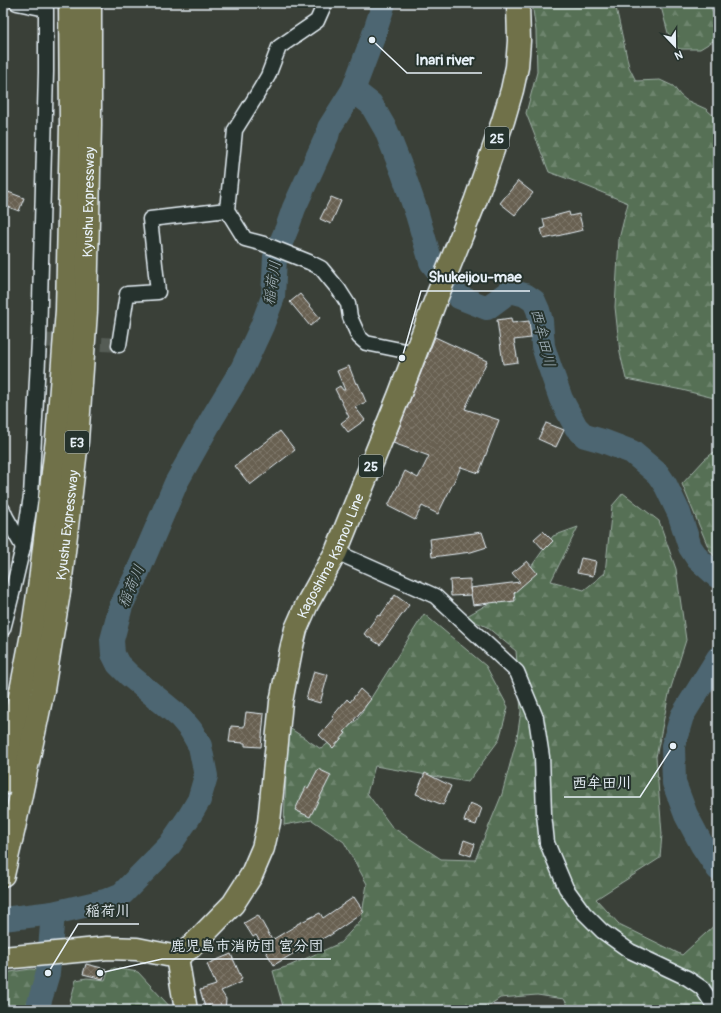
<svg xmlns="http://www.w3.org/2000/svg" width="721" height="1013" font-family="Pangolin,'Klee One',sans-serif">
<defs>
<pattern id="forest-firs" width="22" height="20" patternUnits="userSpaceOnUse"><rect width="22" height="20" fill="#567055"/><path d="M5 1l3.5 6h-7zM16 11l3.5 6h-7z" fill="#6e856e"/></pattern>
<pattern id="building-cross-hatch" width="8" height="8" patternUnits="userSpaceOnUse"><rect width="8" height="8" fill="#686051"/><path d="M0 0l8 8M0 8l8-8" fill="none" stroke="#7e776b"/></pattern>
</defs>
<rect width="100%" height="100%" fill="#3a4038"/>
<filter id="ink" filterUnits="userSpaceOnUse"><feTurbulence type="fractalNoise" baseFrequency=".025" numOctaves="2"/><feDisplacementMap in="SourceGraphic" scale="8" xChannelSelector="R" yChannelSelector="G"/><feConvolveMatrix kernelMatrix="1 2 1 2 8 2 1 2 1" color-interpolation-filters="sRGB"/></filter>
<g filter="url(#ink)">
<g fill="url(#forest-firs)" stroke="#9fb0a6">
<polygon points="532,3 615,3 629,67 636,81 660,80 673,86 680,95 686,100 706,109 718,120 718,399 682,390 626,379 620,353 615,307 619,239 628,203 571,180 549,172 526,113 537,72 536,31"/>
<polygon points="660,3 709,3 718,25 718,38 700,49 679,49 668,33"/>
<polygon points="718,449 718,561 709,549 682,484 705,459"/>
<polygon points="623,493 659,521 676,569 686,640 669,694 656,757 662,834 660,858 596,899 619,924 682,955 718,922 718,1010 571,1010 564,999 537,995 500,998 482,1010 284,1010 273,971 289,966 340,943 361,920 367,884 344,842 312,820 284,825 288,727 321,749 357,720 424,614 486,666 508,707 499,740 468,782 375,766 367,793 392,827 441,859 475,860 502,794 517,738 521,711 516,651 487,627 465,617 516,588 553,536 578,527 551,581 584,590 605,573 612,506"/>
<polygon points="114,968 138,972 173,1010 68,1010 76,980 87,978 105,980 108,972"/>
<polygon points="31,969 40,970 40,977 29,1010 3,1010 3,973"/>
</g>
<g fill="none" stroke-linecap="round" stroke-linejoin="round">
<g stroke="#4e6672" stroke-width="24">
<polyline points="353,90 371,104 386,130 403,173 417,214 431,262 459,297 487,308 510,291 525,295 534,301 538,310 541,321 543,346 547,359 561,399 576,427 585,436 603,441 632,452 658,474 666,486 679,513 690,547 698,559 718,577"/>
<polyline points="718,658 682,716 673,746 674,783 686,815 702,845 718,869"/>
<polyline points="3,919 53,913 105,901 122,894 169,846 189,817 199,800 206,776 200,746 191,730 180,717 129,675 118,664 113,654 112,640 121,606 136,576 176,483 213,417 242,369 262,326 273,297 275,257 287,228 294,208 327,136 329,128 353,90 372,40 384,3"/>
<polyline points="37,1010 48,973 53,913"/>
</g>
</g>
<g fill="url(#building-cross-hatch)" stroke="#e8f1f8">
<polygon points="518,181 533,193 515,215 500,203"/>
<polygon points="3,190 24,198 19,211 3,205"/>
<polygon points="331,197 341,201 331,224 320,219"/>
<polygon points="569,212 570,216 579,214 583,230 544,239 541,229 545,228 543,219"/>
<polygon points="300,294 320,318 310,326 290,302"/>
<polygon points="511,318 512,323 529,321 531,338 514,340 518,362 503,364 497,320"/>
<polygon points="435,337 487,361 465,409 499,420 479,473 461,467 438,514 422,506 415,520 388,506 405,471 418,478 429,456 393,443"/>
<polygon points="349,366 356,384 358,383 366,402 355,407 365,420 348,432 341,423 349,417 335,389 340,386 343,390 345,390 337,371"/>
<polygon points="546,423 564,430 556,447 538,439"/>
<polygon points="280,431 295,450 250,485 235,466"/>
<polygon points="543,531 553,541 544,550 534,539"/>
<polygon points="482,532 487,547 471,552 432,557 430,539"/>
<polygon points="581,558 596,561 593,576 577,573"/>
<polygon points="527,561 537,573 514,593 515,601 498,603 498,602 473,605 470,588 471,595 451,596 450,580 470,579 470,588 520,582 512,573"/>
<polygon points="395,595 409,605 380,645 364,634 378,615 380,616"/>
<polygon points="314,671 328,675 320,703 306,699"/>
<polygon points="360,689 371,699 354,720 355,720 344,732 346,733 333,748 319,735 334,718 332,717 347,699 350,702"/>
<polygon points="246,712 264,714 261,747 245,746 245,743 229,742 231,726 244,727"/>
<polygon points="318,769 331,775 310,817 295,810 306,787 308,788"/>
<polygon points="425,773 451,786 443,805 416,794"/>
<polygon points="470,803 482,808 476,825 464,821"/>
<polygon points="464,840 475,844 471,856 460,852"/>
<polygon points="354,897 364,912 329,936 329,935 297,953 296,952 274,965 256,935 253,937 244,923 258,915 272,940 297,925 297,924 320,913 323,918"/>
<polygon points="231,954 242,979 240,980 241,982 221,991 226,999 225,1010 212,1010 210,1005 205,1007 200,990 216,985 207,964"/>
<polygon points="86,964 106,969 103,979 83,974"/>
</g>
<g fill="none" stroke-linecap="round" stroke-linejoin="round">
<polyline stroke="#545b55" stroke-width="14" stroke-dasharray="14 7" stroke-linecap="butt" points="39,340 119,345"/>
<g stroke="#e8f1f8" stroke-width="17">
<g id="street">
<polyline points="325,3 317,21 279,47 268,76 255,98 235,130 227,210 245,239 264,244 309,262 321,268 339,290 348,304 350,317 359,337 366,343 415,353"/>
<polyline points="119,345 127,294 158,292 150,219 227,210"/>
<polyline points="3,510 6,517 23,547"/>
<polyline points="336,552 435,596 517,672 536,718 542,757 544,814 547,843 566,888 584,913 602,931 630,951 687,978 702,988 712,1003 714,1010"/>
<polyline points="3,629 12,594 23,547 31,496 39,340 46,72 46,9 17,3"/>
</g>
</g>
<g stroke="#e8f1f8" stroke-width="25">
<g id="primary">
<path id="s1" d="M 177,957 L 191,947 L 233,904 L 251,876 L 263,848 L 269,822 L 281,702 L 291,650 L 296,629 L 307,604 L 336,552 L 399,396 L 436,299 L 475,202 L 503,121 L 512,90 L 517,67 L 519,41 L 518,3"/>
<polyline points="177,957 186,1010"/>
<polyline points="3,958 108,948 137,949 177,957"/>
</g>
</g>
<g stroke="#e8f1f8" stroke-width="25">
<g id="highway">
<polyline points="3,784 32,634 40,581 57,439 67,310 71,125 70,3"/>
<path id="s2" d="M 3,875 L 14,828 L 43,690 L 60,586 L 77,441 L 86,311 L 90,125 L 90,3"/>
</g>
</g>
<use href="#street" stroke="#26332d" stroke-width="14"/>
<use href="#primary" stroke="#6f714a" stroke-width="22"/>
<use href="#highway" stroke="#6f714a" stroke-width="22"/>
</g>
</g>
<g text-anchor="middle" stroke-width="4" stroke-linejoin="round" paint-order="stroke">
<g fill="#26332d" stroke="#aeb8bb" stroke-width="1">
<rect x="485" y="127" width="24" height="22" rx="3"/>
<rect x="65" y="431" width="24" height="22" rx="3"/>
<rect x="359" y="455" width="24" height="22" rx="3"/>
</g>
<g font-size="13" font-weight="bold" fill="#e8f1f8">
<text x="497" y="143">25</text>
<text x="77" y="447">E3</text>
<text x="371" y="471">25</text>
</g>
<g font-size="14" fill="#e8f1f8" stroke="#26332d">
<text dy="5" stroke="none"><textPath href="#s2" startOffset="680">Kyushu Expressway</textPath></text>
<text dy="5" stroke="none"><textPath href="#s2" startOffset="356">Kyushu Expressway</textPath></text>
<text dy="5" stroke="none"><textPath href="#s1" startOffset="444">Kagoshima Kamou Line</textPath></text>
</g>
<g font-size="15" font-style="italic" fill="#aab9c2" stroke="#26332d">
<text transform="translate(272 283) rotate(-81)" y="5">稲荷川</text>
<text transform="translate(543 338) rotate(76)" y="5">西牟田川</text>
<text transform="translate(131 586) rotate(-67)" y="5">稲荷川</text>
</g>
</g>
<path fill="none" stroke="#e8f1f8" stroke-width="1.5" d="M372 40L407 73H482M402 358L421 291H530M673 746L640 797H564M48 973L78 924H139M100 973L162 959H331"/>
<g fill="#e8f1f8" stroke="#26332d" stroke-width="1.5">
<circle cx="372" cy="40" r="4"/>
<circle cx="402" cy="358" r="4"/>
<circle cx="673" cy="746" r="4"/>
<circle cx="48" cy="973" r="4"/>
<circle cx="100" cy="973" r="4"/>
</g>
<g font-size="15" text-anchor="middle" font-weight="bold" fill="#e8f1f8" stroke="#26332d" stroke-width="4" stroke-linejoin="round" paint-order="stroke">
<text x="445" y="65">Inari river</text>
<text x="475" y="282">Shukeijou-mae</text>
<text x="602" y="788">西牟田川</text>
<text x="108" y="916">稲荷川</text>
<text x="247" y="951">鹿児島市消防団 宮分団</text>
</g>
<rect width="721" height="1013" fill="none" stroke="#26332d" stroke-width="16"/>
<rect x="8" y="8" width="705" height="997" fill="none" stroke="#e8f1f8" stroke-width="1.5" filter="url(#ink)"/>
<g transform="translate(675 46) rotate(158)" stroke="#26332d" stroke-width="3" paint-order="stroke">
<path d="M0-3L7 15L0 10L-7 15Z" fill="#e8f1f8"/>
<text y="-6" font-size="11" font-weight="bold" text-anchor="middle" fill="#e8f1f8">N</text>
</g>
</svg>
